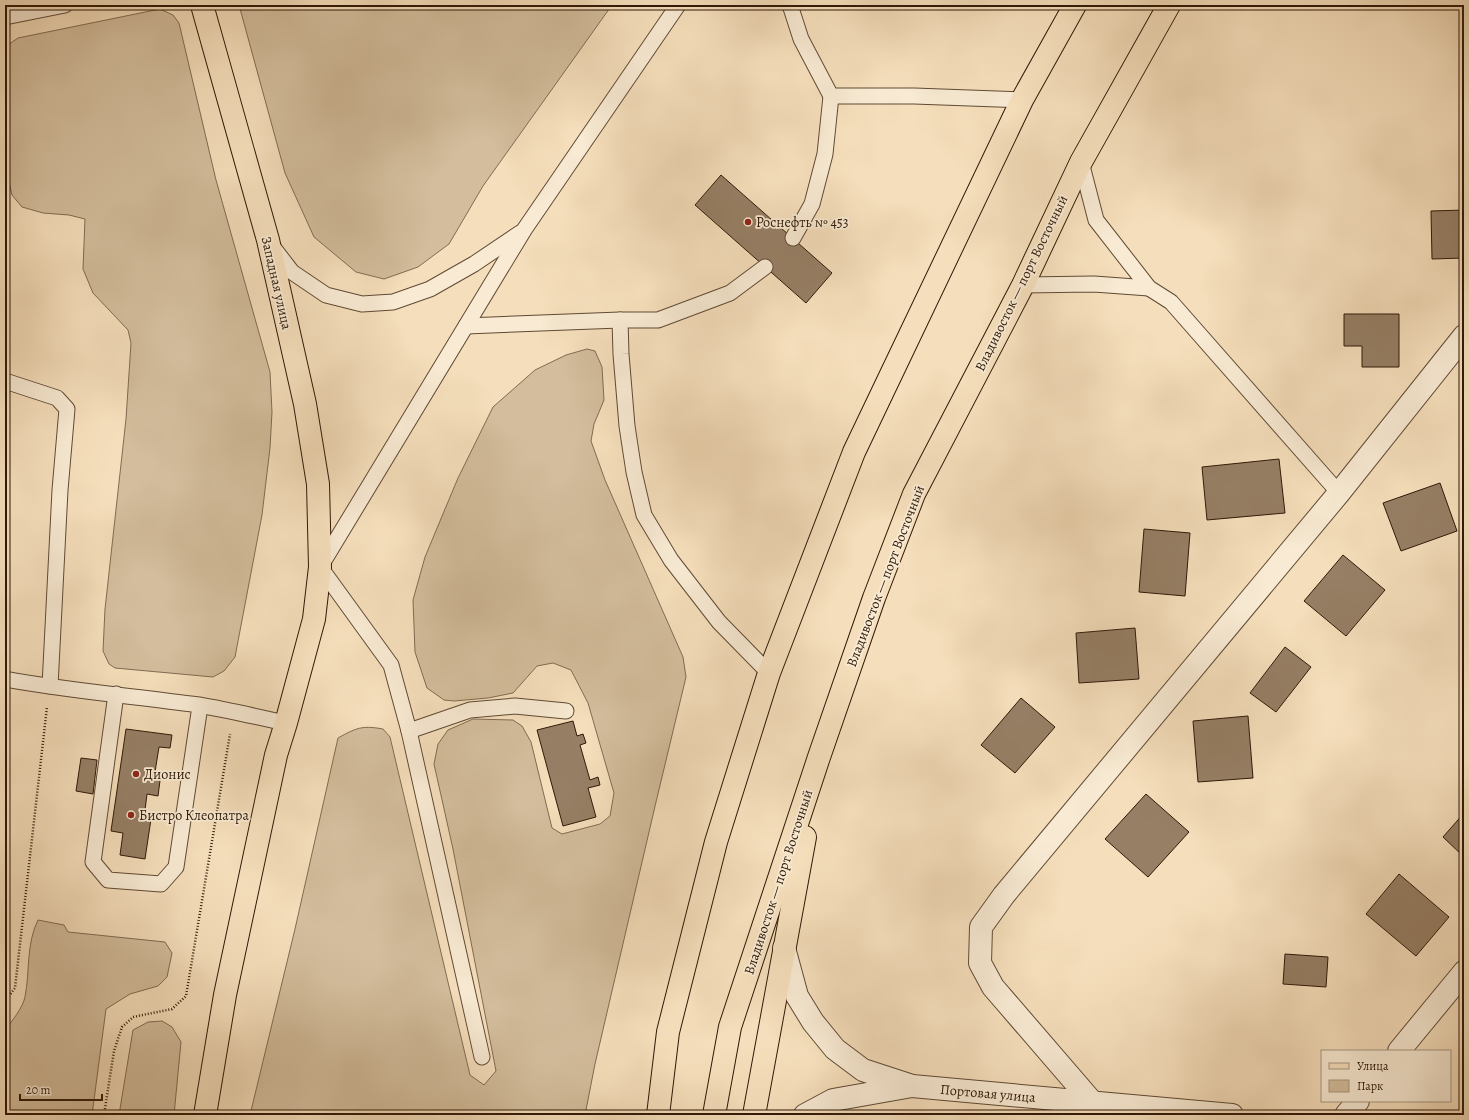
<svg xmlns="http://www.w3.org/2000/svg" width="1469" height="1120" font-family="Alegreya,serif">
<rect width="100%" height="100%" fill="#f5debb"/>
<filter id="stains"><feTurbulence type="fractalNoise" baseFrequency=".005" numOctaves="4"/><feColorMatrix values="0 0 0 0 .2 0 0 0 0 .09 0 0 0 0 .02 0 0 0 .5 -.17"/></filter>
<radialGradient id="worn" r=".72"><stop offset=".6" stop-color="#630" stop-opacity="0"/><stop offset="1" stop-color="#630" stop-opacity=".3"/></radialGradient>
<g fill="#d3bd9c" stroke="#816b52">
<polygon points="239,5 612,5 483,186 449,244 418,267 384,279 356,272 314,237 285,173"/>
<polygon points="160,9 173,15 179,23 216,180 270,372 272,412 270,448 262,515 235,657 224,671 213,677 115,668 109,664 103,651 105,609 126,419 131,343 128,330 93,293 83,269 85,219 69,215 43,213 22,207 12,195 5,163 5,47 18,38"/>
<path d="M 587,349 L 595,351 L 602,367 L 604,400 L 594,424 L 591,441 L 605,480 L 683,657 L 686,677 L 656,802 L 595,1064 L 585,1115 L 250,1115 L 295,929 L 338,738 C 356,728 362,725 383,729 L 390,737 L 470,1075 L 484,1085 L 496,1071 L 453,849 L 434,764 L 438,744 L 448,730 L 473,719 L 513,720 L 522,726 L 531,742 L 552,828 L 562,834 L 600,824 L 610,816 L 614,793 L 588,703 L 571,670 L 553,663 L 537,666 L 513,693 L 488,698 L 454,701 L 444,700 L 427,688 L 415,652 L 413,600 L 425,557 L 458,478 L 493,407 L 535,370 L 566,355 Z"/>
<path d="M 38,920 L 64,925 L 68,932 L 165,942 L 172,953 L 167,977 L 158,986 L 130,994 L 106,1009 L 92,1115 L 5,1115 L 5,1029 C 12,1022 23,1007 25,997 C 30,972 26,944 38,920 Z"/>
<polygon points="162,1021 172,1027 181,1042 174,1115 119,1115 133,1030 148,1022"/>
</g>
<g fill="#967f65" stroke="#2f1907">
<polygon points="721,175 832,273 806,303 695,205"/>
<polygon points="1464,210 1464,258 1432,259 1431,211"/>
<polygon points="1344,314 1399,314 1399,367 1362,367 1362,346 1344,346"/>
<polygon points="1279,459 1285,513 1207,520 1202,467"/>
<polygon points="1440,483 1457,531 1401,551 1383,503"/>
<polygon points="1144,529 1190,533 1185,596 1139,592"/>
<polygon points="1343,555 1385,590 1346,636 1304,601"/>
<polygon points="1135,628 1139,679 1079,683 1076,633"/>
<polygon points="1285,647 1311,667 1276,712 1250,693"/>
<polygon points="1021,698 1055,727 1015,773 981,745"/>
<polygon points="1248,716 1253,778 1198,782 1193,721"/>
<polygon points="573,721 577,736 583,734 586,743 580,745 590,780 598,777 600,785 588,788 596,817 563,826 537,730"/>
<polygon points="126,729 172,735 170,748 159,747 155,772 161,773 158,796 147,794 144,818 151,819 145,859 120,855 123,833 111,831"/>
<polygon points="81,758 97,760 93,794 76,791"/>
<polygon points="1146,794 1189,832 1148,877 1105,839"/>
<polygon points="1464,813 1464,857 1443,837"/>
<polygon points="1399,874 1449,917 1416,956 1366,914"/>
<polygon points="1285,954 1328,957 1326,987 1283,984"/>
</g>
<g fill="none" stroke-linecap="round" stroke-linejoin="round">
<g stroke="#604a34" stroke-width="17">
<g id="service">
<polyline points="790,5 801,39 831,96 914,96 1022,100"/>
<polyline points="5,17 65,5"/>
<polyline points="1081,162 1096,220 1149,288 1171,302 1339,493"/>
<polyline points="793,238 812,204 825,154 831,96"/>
<polyline points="272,246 292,272 326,295 362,304 393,302 430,289 474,264 520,233"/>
<polyline points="1023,285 1094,284 1149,288"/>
<polyline points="620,320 621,354 627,426 634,472 644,515 671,560 719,622 769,673"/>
<polyline points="466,326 620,320 658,320 730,293 765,267"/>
<polyline points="5,381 57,398 67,409 60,490 50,686"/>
<path d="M 5,679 C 69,691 134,696 199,705 C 228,710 257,717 286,723"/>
<polyline points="116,694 93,862 108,880 161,884 176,867 200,706"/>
<polyline points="409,731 470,710 515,706 566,711"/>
<polyline points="482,1057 409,731 391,665 320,567 524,230 678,5"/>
</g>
</g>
<g stroke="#604a34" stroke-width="24">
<g id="minor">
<polyline points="784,948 797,996 813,1022 835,1049 863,1070 912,1086 833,1100 805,1115"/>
<polyline points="1399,1051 1464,972"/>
<polyline points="912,1086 1232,1115"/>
<polyline points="1093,1103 993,987 980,963 981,927 1004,895 1339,493 1464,336"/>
<polyline points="1346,1115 1358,1101"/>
</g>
</g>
<g stroke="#2f1907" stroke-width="24">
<polyline id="primary" points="202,5 268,240 305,404 318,484 320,567 314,619 286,723 276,755 225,995 205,1115"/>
</g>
<g stroke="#2f1907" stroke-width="24">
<g id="trunk">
<polyline points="658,1115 668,1032 716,842 769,673 854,452 1022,100 1075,5"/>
<polyline points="714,1115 730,1027 819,757 874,598 914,494 1023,285 1081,162 1169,5"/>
<polyline points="754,1115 805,837"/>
</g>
</g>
<g stroke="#2f1907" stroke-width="2.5" stroke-dasharray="1 2" stroke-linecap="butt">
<polyline points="5,1001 15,988 47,707"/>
<polyline points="104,1115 114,1051 122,1027 133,1017 172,1009 186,996 230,734"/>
</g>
<use href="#service" stroke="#f8ead3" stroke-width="15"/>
<use href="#minor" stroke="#f8ead3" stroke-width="22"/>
<use href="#primary" stroke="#f5debb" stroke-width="22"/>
<use href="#trunk" stroke="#f5debb" stroke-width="22"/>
</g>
<g fill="#8f2418" stroke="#f8ead3" stroke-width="1.5">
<circle cx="748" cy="222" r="4"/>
<circle cx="136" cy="774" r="4"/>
<circle cx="131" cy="815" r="4"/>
</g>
<g text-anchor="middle" stroke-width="3.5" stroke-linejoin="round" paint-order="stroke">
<g font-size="14" fill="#2f1907" stroke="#f8ead3" text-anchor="start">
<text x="756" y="227">Роснефть № 453</text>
<text x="144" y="779">Дионис</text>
<text x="139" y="820">Бистро Клеопатра</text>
</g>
<g font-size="14" fill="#2f1907" stroke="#f8ead3">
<text transform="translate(277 283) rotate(77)" y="5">Западная улица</text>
<text transform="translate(1021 283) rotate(-64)" y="5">Владивосток — порт Восточный</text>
<text transform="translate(885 576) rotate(-69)" y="5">Владивосток — порт Восточный</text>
<text transform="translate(778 882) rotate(-72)" y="5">Владивосток — порт Восточный</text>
<text transform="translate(988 1093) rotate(5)" y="5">Портовая улица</text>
</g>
</g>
<rect width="1469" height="1120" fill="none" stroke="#f5debb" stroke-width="20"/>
<rect x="6" y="6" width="1457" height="1108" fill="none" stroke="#2f1907" stroke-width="2"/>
<rect x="10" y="10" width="1449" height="1100" fill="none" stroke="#2f1907"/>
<rect x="1321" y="1050" width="130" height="52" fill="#f8ead3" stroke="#a89681"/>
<rect x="1329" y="1063" width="20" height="6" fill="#f5debb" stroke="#a89681"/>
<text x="1357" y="1070" font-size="12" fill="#2f1907">Улица</text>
<rect x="1329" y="1080" width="20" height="12" fill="#d3bd9c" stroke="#a89681"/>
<text x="1357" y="1090" font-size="12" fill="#2f1907">Парк</text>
<path d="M20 1094v6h82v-6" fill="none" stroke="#2f1907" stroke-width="2"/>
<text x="26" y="1094" font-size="12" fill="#2f1907" stroke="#f8ead3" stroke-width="3" paint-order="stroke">20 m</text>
<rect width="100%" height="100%" filter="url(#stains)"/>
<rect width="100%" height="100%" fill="url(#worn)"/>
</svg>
